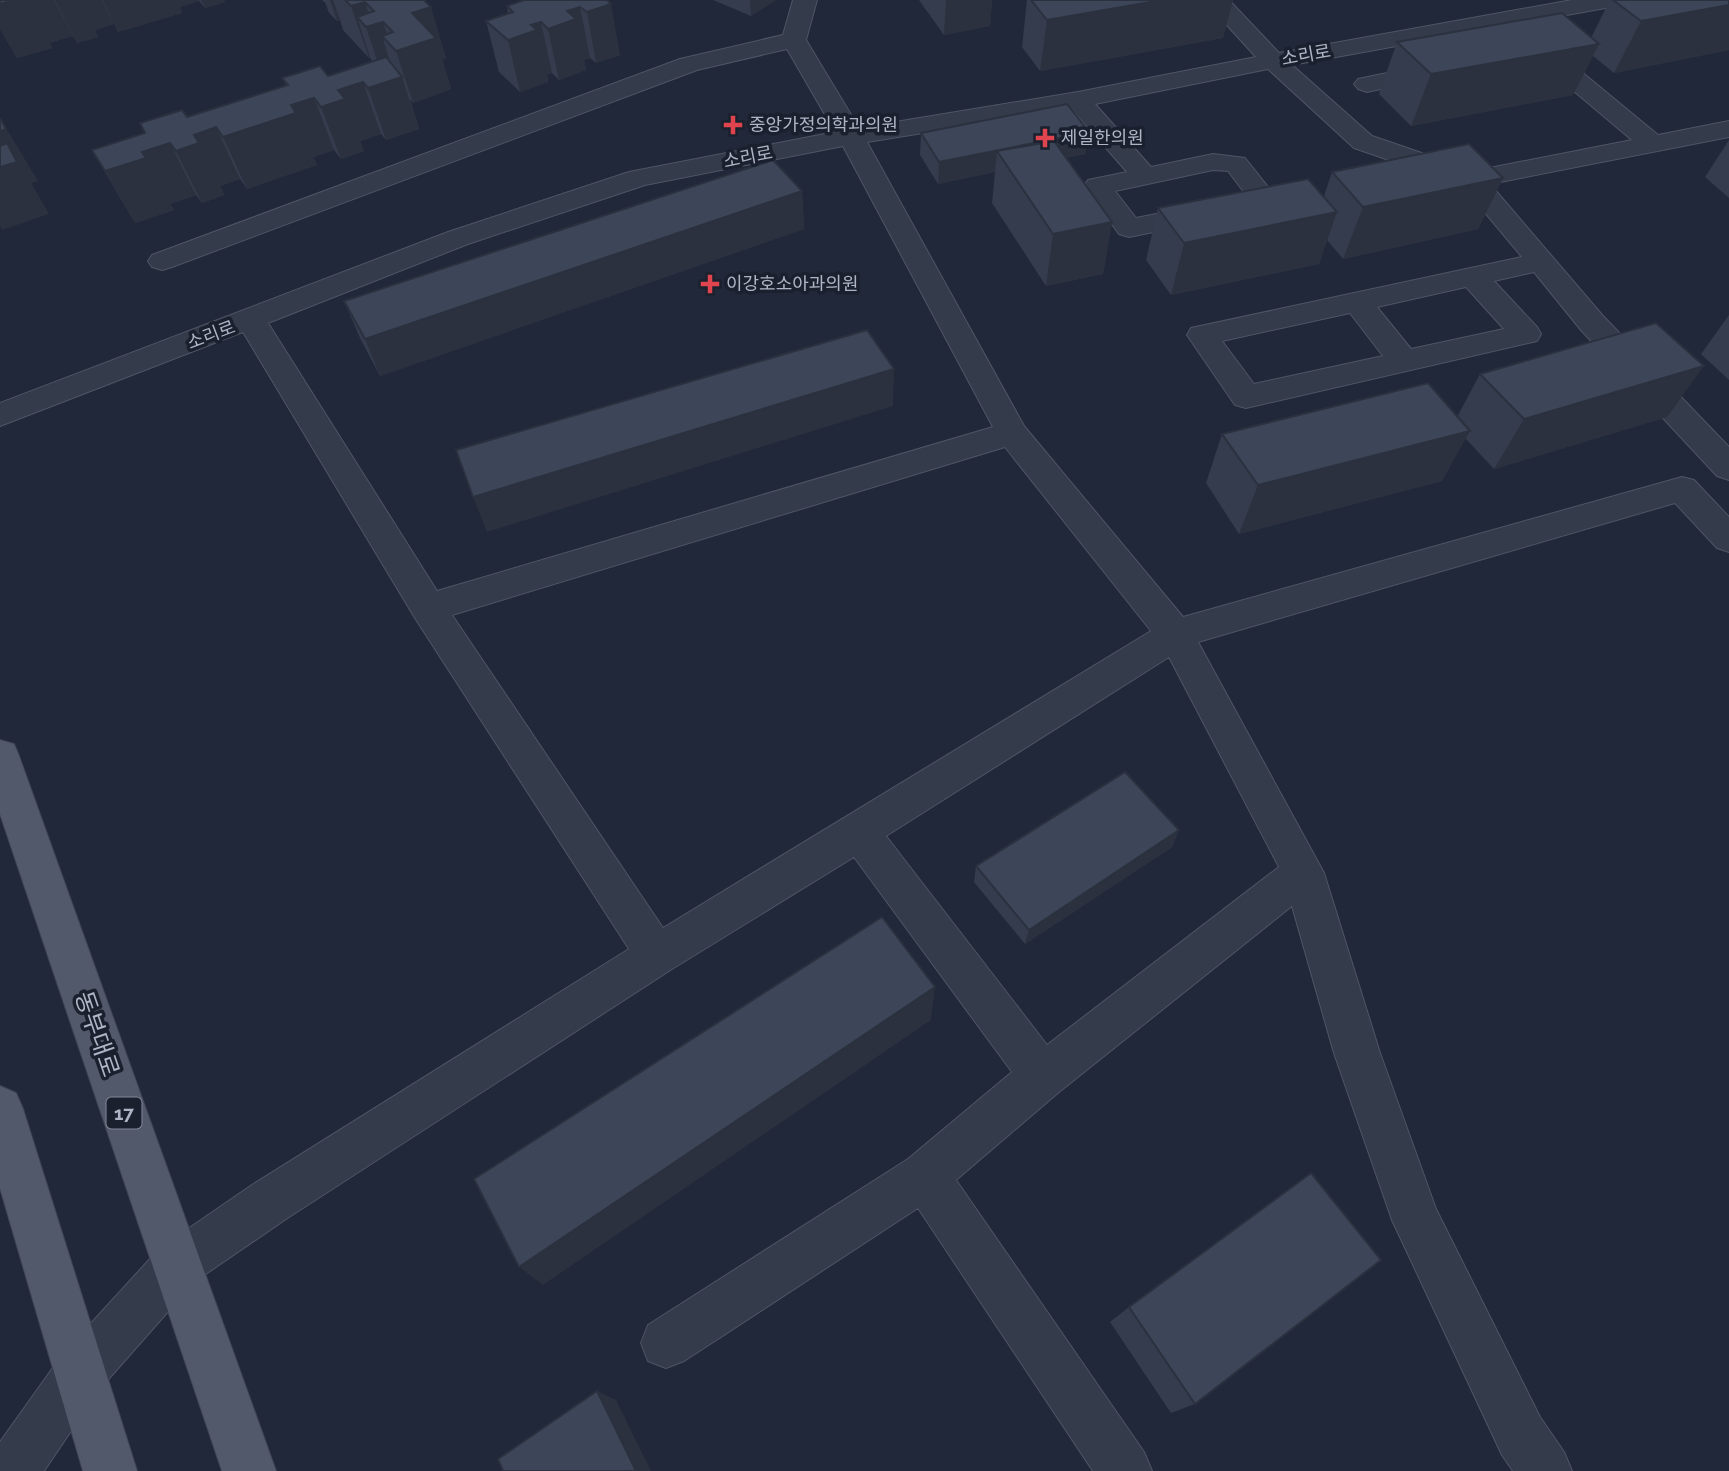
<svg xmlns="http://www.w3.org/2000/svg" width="1729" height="1471" font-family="Raleway,'Noto Sans KR',sans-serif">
<rect width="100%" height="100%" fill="#21283a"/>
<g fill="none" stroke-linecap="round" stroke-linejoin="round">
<g stroke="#4f5565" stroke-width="2">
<g id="minor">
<path d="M 793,0 L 817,0 L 806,40 L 859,128 L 1078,92 L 1256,57 L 1204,0 L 1229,0 L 1279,53 L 1572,0 L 1623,0 L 1619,5 L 1611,7 L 1292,65 L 1372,136 L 1474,171 L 1632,140 L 1531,55 L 1528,50 L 1531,45 L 1540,43 L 1549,45 L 1658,135 L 1729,121 L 1729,137 L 1490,184 L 1603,316 L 1729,447 L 1729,480 L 1717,476 L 1581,330 L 1534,272 L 1494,281 L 1537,327 L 1541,334 L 1537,341 L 1246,408 L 1235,405 L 1187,335 L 1191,328 L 1522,257 L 1462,185 L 1354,148 L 1268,69 L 1095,104 L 1151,167 L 1213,154 L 1245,158 L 1279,201 L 1275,207 L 1265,209 L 1129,237 L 1119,234 L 1084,186 L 1088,180 L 1127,172 L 1072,109 L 867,142 L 1024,426 L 1183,617 L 1682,477 L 1694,480 L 1729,517 L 1729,552 L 1717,548 L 1675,503 L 1198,642 L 1324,873 L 1380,1053 L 1436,1209 L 1540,1417 L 1564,1452 L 1572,1471 L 1513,1471 L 1502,1455 L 1392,1220 L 1334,1053 L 1292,906 L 1059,1092 L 956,1180 L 1144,1452 L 1152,1471 L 1093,1471 L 918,1208 L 684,1361 L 666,1368 L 648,1361 L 641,1343 L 648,1325 L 908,1159 L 1012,1072 L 854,857 L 672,969 L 286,1219 L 194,1282 L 98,1391 L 44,1471 L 0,1471 L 0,1442 L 62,1355 L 160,1248 L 252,1185 L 629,949 L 415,618 L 243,332 L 0,426 L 0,403 L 448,232 L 629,172 L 835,132 L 787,49 L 697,70 L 172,267 L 162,270 L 152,267 L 148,261 L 152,255 L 680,59 L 783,35 ZM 843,146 L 993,427 L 437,591 L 268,323 L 468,244 L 645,185 ZM 1213,170 L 1228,171 L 1247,196 L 1136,218 L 1115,191 ZM 1466,287 L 1504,329 L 1411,349 L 1377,307 ZM 1350,313 L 1383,356 L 1254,384 L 1222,341 ZM 1005,447 L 1151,631 L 663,928 L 452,615 ZM 1169,657 L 1279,867 L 1047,1045 L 886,836 Z"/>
<polygon points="1436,63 1445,65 1448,70 1445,75 1367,92 1358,89 1354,84 1358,79"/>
</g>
</g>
<g stroke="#3e4453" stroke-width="2">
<g id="major">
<polygon points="0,740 14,744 19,756 276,1471 222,1471 0,814"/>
<polygon points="0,1086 16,1093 23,1109 137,1471 83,1471 0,1188"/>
</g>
</g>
<use href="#minor" fill="#343b4a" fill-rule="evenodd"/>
<use href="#major" fill="#52596a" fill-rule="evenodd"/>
</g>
<g fill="#343c4d">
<polygon points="0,0 224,0 225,2 205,8 199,1 180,7 182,13 118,32 114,24 95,30 98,37 77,43 73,36 49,43 52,48 17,58 0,29"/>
<polygon points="322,0 424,0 446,58 442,59 451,89 413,103 410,99 419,129 386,140 381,134 360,141 364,151 341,159 334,150 313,157 317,165 247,189 240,179 220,186 224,195 202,203 196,195 170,204 174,210 135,223 92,150 145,133 140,123 187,117 286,86 282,78 328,76 372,62 370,57 369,58 343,30 340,20 337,21 329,13 325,2 324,2"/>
<polygon points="607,0 620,55 596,63 590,58 584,60 586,70 559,80 552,73 547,75 548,82 520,92 499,72 486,21 508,13 507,6"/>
<polygon points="713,0 776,0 751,16"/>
<polygon points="919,0 992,0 990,26 944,35"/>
<polygon points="1027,0 1233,0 1223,38 1040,71 1022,47"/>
<polygon points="1610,0 1729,0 1729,50 1614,73 1593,56 1573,95 1411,126 1379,94 1397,42 1591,38"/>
<polygon points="1089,132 1085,154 1066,158 1112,222 1103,274 1046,286 992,203 995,172 938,184 920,155 921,133"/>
<polygon points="1729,140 1729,198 1705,177"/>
<polygon points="1332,172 1503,178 1478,229 1343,259 1327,240 1319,264 1171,295 1146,260 1158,208 1324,196"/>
<polygon points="802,191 804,229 380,376 360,338 344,301"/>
<polygon points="1729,315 1729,380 1701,354"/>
<polygon points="1480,374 1667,417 1494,469 1465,438 1442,481 1239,534 1206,483 1222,434 1457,417"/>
<polygon points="1179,830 1172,847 1025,944 974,882 976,866"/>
<polygon points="1129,1307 1195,1404 1171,1413 1110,1322"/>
</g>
<g fill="#2b313e">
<polygon points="14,0 54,0 73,36 49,43 52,48 17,58 0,29 0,4"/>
<polygon points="55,0 102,0 114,24 95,30 98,37 77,43"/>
<polygon points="103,0 199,0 199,1 180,7 182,13 118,32"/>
<polygon points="201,0 224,0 225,2 205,8"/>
<polygon points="330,0 333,0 340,20 337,21"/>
<polygon points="750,0 776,0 751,16"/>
<polygon points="946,0 992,0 990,26 944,35"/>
<polygon points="1162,0 1233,0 1223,38 1040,71 1047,20"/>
<polygon points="365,2 372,25 383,22 390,45 382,36 394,75 383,78 366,27 357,17 370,57 369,58 351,6"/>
<polygon points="611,4 620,55 596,63 587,12"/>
<polygon points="1729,5 1729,50 1614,73 1641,21"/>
<polygon points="431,7 446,58 442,59 451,89 413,103 396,51 412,13"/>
<polygon points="580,7 590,58 584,60 586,70 559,80 548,29 567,11"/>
<polygon points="541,22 552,73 547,75 548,82 520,92 508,40 531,25"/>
<polygon points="1599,44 1573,95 1411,126 1431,74"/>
<polygon points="402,77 419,129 386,140 368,88"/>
<polygon points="363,82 381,134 360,141 364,151 341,159 321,107 338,90"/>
<polygon points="314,98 334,150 313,157 317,165 247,189 223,137 291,105"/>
<polygon points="0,118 38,181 31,183 49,214 2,230 0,226"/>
<polygon points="216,127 240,179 220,186 224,195 202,203 176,151 194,135"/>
<polygon points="1089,132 1085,154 1010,169 997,151 995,172 938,184 939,162"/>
<polygon points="170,143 196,195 170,204 174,210 135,223 105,171 142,152"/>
<polygon points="1503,178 1478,229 1343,259 1363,207"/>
<polygon points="802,191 804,229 380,376 365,339"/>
<polygon points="1337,212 1319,264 1171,295 1184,243"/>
<polygon points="1112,222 1103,274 1046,286 1053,234"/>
<polygon points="1704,366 1667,417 1494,469 1524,419"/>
<polygon points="894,369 893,406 487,532 473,497"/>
<polygon points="1470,431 1442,481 1239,534 1258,485"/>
<polygon points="1179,830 1172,847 1025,944 1029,930"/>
<polygon points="935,987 931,1020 543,1285 519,1267"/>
<polygon points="597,1391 616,1400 651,1471 636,1471"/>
</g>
<g fill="#3d4659" stroke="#2b313e" stroke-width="2">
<polygon points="0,0 14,0 0,4"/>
<polygon points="345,0 424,0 431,7 412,13 436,38 396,51 382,36 393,32 383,22 366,27 357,17 374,11 365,2 351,6"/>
<polygon points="524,0 607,0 611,4 587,12 580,7 567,11 576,19 548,29 541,22 531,25 537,30 508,40 486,21 513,12 507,6"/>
<polygon points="1031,0 1162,0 1047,20"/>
<polygon points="1613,0 1729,0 1729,5 1641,21"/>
<polygon points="1562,13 1599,44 1431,74 1397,42"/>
<polygon points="386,57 402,77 368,88 363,82 338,90 345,99 321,107 314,98 291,105 296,113 223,137 216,127 194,135 199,143 176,151 170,143 142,152 146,158 105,171 92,150 145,133 140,123 182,110 187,117 288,85 282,78 320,66 328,76"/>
<polygon points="1067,104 1089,132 939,162 921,133"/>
<polygon points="0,118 6,129 0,131"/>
<polygon points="1054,141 1112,222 1053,234 997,151"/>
<polygon points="7,143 17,162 0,167 0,146"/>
<polygon points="1469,144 1503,178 1363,207 1332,172"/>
<polygon points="773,160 802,191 365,339 344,301"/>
<polygon points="1308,179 1337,212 1184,243 1158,208"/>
<polygon points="1656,323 1704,366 1524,419 1480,374"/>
<polygon points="867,330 894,369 473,497 456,450"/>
<polygon points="1428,383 1470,431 1258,485 1222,434"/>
<polygon points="1125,772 1179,830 1029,930 976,866"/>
<polygon points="882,917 935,987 519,1267 474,1179"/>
<polygon points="1311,1173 1381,1260 1195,1404 1129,1307"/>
<polygon points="597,1391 636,1471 503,1471 498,1459"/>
</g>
<g fill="#e0444e" stroke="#1a202e" stroke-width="2.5">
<path d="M729.5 114.5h7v7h7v7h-7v7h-7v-7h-7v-7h7z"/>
<path d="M1041.5 127.5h7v7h7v7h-7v7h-7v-7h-7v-7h7z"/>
<path d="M706.5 273.5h7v7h7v7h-7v7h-7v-7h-7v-7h7z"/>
</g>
<g text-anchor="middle" stroke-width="7" stroke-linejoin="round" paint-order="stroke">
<g font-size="18" fill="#afb5c6" stroke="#1a202e">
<text transform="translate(1306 55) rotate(-10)" y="6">소리로</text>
<text transform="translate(748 157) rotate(-11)" y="6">소리로</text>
<text transform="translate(211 335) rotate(-21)" y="6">소리로</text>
</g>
<g font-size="18" fill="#afb5c6" stroke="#1a202e" text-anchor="start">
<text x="749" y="131">중앙가정의학과의원</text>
<text x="1061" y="144">제일한의원</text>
<text x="726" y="290">이강호소아과의원</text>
</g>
<rect fill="#1a202e" stroke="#828898" stroke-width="2" x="106.5" y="1097.5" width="35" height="31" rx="5"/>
<g font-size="19" font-weight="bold" fill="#afb5c6">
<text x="124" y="1120">17</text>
</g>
<g font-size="24" fill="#afb5c6" stroke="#1a202e">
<text transform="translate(97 1034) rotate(71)" y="8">동부대로</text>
</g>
</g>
</svg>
